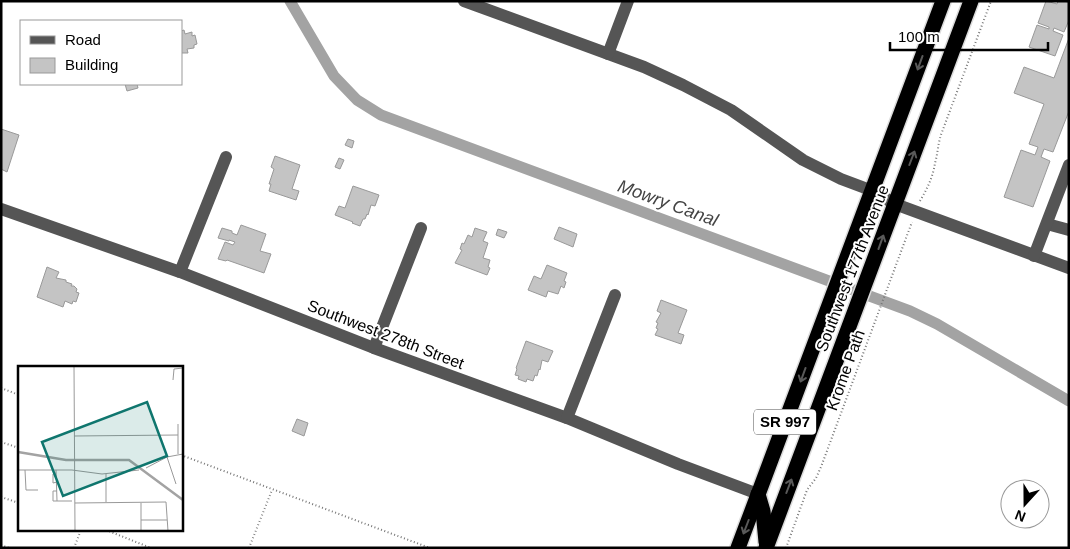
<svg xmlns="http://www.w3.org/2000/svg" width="1070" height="549" font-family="Arial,sans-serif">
<rect width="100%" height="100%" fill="#fff"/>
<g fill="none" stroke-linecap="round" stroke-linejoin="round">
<polyline stroke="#a3a3a3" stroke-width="11" points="290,1 334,76 357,100 381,115 910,311 937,324 1069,401"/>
</g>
<g fill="#c4c4c4" stroke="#999">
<polygon points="1046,1 1057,4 1058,1 1065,1 1069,3 1069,20 1064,32 1054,28 1053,31 1063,35 1055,56 1029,47 1037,25 1049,29 1049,27 1038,23"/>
<polygon points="184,30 185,34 192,32 192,36 195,35 197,44 194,45 194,48 187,49 188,53 181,53 181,31"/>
<polygon points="1069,38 1069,111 1053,152 1044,149 1041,157 1050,161 1033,207 1004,197 1021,150 1035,155 1038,147 1029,144 1044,104 1014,93 1024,67 1054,78"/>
<polygon points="125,84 137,84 138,88 127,91"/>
<polygon points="1,129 19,135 7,172 1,169"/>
<polygon points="348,139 354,141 352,148 345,145"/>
<polygon points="275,156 300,165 292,189 299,191 296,200 269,191 271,184 269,184 274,169 271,167"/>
<polygon points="339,158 344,160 340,169 335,167"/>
<polygon points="353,186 379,195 375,206 371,205 368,215 367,214 365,219 363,219 360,226 352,223 353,222 335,215 339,206 345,208"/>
<polygon points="241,225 266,234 260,251 271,254 264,273 227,260 226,261 218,259 225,242 233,245 235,242 229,240 229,241 218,238 222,228 232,231 232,233 237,235"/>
<polygon points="559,227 577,234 573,247 554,239"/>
<polygon points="475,228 487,232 483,241 488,243 483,258 490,260 488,267 490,268 487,275 455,263 462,250 460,249 462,243 464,244 468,235 472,237"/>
<polygon points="498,229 507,232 504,238 496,235"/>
<polygon points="547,265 567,273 564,281 566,282 564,288 561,286 558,294 548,291 546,297 528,290 534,276 541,279"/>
<polygon points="47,267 59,272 56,278 66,280 66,282 72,284 71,286 74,286 77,289 76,292 79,293 76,302 73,301 72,304 65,301 63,307 37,297"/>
<polygon points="661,300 687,310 678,333 684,335 681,344 655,335 658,329 656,328 658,323 656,322 661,313 657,311"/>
<polygon points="526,341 553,351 548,362 542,360 540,370 539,369 537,376 535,375 533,381 527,379 526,382 518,379 519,376 515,375 517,369 516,368"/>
<polygon points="297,419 308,423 304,436 292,431"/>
</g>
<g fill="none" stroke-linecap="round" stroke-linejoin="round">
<g stroke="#dbdbdb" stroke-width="18">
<g id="highway">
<polyline points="758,494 763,511 766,542"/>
<polyline points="738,548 943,1"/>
<polyline points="766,548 971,1"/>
</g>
</g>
<g stroke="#777" stroke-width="2" stroke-dasharray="1 2.5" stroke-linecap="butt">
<path d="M 920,201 C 927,189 933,177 935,163 C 938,153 938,142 942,132 L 991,1"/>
<polyline points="1,388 19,395"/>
<polyline points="1,442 19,448"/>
<polyline points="181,455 430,548"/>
<polyline points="1,497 19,503"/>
<polyline points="106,530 151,548"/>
<polyline points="1,545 9,548"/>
<polyline points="74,548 81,530"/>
<polyline points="249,548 272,490"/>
<polyline points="786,548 807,490 816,478 821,467 912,222"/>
</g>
<g stroke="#555" stroke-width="12">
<polyline points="464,1 644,67 683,85 731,110 803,160 841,179 873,191 895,204 1069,268"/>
<polyline points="608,54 628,1"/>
<polyline points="1,209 180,272 374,348 567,418 678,464 758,494"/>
<polyline points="1047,224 1069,230"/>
<polyline points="1034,256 1069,165"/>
<polyline points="180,272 226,157"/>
<polyline points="374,348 421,228"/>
<polyline points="567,418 615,295"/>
</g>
<use href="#highway" stroke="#000" stroke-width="15"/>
</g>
<defs><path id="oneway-shaft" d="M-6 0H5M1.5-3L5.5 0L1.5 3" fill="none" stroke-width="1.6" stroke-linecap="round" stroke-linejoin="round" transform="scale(1.25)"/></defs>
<g stroke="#595959">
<use href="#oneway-shaft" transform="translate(920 63) rotate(110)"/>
<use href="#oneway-shaft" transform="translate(912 158) rotate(-69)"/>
<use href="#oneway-shaft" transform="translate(881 242) rotate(-70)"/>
<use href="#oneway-shaft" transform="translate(803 375) rotate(110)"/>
<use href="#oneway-shaft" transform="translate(789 486) rotate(-69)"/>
<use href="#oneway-shaft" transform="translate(746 527) rotate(111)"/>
</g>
<g text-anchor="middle" stroke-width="4" stroke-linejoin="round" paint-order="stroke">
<rect fill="#fff" stroke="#4c4c4c" stroke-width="1" x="754" y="409.5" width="62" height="25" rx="4"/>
<g font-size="15" font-weight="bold" fill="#000">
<text x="785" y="427">SR 997</text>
</g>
<g font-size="16" fill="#000" stroke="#fff">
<text transform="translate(852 268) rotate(-69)" y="6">Southwest 177th Avenue</text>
<text transform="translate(386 334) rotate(21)" y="6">Southwest 278th Street</text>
<text transform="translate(845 370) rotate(-70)" y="6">Krome Path</text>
</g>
<g font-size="18" font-style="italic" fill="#444" stroke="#fff">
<text transform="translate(668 203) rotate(20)" y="6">Mowry Canal</text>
</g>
</g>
<g transform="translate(18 366)">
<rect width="165" height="165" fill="#fff"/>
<path fill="none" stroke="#a3a3a3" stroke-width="2.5" d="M 0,86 L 48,94 L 111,94 L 165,134"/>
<path fill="none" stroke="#999" stroke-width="1" d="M 56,0 L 57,165M 155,14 L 156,3 L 165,2M 160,58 L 160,88M 56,70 L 160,69M 149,91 L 158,118M 128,102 L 149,91 L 165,88M 0,104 L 54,104 L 84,108 L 121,104M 7,104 L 8,124 L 20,124M 38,104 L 39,135 L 35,135 L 35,125 L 39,125M 38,107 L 35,108 L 35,117 L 39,116M 88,108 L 88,136M 39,135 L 54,135M 57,137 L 148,136 L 150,165M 123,137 L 123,165M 123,154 L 149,154"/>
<path fill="#0f766e" fill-opacity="0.15" stroke="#0f766e" stroke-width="2.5" d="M 129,36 L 149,90 L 45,130 L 24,76 Z"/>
<rect width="165" height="165" fill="none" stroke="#000" stroke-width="2.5"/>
</g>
<rect width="1070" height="549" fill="none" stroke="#000000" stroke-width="5"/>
<rect x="20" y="20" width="162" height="65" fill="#ffffff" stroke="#999999"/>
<rect x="30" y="36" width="25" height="8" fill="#555555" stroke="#999999"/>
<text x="65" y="45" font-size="15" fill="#000000">Road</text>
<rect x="30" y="58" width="25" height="15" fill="#c4c4c4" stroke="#999999"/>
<text x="65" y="70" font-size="15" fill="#000000">Building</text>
<g transform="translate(1025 504) rotate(201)"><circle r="24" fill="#ffffff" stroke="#999999"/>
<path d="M0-4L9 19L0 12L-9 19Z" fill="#000000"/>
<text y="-8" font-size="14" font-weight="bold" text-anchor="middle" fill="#000000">N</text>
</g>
<path d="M890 42v8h158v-8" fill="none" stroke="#000000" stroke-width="2.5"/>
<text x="898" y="42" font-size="15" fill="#000000" stroke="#ffffff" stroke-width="4" paint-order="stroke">100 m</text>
</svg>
